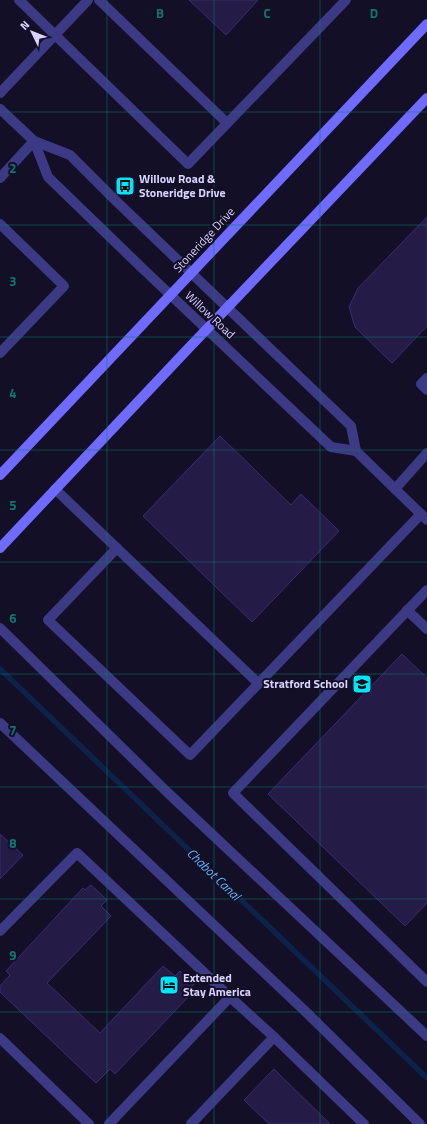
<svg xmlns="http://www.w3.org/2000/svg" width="427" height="1124" font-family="'Titillium Web',sans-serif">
<rect width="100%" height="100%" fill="#130f26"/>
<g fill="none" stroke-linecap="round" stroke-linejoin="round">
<polyline stroke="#0c2248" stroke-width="5.5" points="0,669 427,1078"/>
</g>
<g fill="#241b47" stroke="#3b2d73">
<polygon points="189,0 258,0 226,35"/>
<polygon points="427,217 427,326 392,363 355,327 349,307 358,288"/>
<polygon points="220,436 291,505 301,494 339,531 252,622 143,516"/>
<polygon points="402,654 427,678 427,903 405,926 268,794"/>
<polygon points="0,834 23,855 0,879"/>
<polygon points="91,885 107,900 101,906 111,916 47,983 100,1033 163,966 175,976 180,971 194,984 188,991 191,994 115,1074 110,1069 96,1083 0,992 0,986 10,975 6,971 83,888 85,890"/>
<polygon points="274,1069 330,1124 269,1124 244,1100"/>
</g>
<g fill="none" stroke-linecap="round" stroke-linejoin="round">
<g stroke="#3d3a85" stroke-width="10">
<polyline points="19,0 188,164 346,0"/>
<polyline points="99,0 227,123"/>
<polyline points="0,93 88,0"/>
<polyline points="0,178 34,141"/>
<polyline points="0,224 64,286 0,353"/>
<polyline points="427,378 421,384 427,390"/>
<polyline points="55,489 258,683"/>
<polyline points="395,489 427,453"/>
<polyline points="117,548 48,620 190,755 421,514"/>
<polyline points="427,590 233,793 427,982"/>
<polyline points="407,610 427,629"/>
<polyline points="0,628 167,792 427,1036"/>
<polyline points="0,723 306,1012 420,1124"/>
<polyline points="0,931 77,853 230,997 109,1124"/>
<polyline points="230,997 274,1037"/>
<polyline points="0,1038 89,1124"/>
<polyline points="191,1124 274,1037 364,1124"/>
</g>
<g stroke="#3d3a85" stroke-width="10">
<polyline points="0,109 34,141 70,155 114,199 351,426 356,451 427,520"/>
<polyline points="34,141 48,177 142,268 331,447 356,451"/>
</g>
<g stroke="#6f6bff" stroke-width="10">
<polyline points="0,475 427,24"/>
<polyline points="0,548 184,353 427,98"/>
</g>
</g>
<path fill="none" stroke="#0f766e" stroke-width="1" stroke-opacity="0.55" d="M 107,0 L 107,1124M 214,0 L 214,1124M 320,0 L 320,1124M 0,112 L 427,112M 0,225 L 427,225M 0,337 L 427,337M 0,450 L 427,450M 0,562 L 427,562M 0,674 L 427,674M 0,787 L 427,787M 0,899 L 427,899M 0,1012 L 427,1012"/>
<defs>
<g id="bus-square" transform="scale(1)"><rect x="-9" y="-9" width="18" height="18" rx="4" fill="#00e5ff" stroke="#130f26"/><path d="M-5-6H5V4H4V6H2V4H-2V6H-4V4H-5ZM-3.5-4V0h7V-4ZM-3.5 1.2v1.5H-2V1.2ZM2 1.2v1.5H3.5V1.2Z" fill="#111"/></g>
<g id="school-square" transform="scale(1)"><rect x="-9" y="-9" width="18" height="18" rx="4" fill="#00e5ff" stroke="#130f26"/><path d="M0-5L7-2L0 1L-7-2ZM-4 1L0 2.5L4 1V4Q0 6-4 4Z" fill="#111"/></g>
<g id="hotel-square" transform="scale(1)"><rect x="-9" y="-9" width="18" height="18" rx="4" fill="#00e5ff" stroke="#130f26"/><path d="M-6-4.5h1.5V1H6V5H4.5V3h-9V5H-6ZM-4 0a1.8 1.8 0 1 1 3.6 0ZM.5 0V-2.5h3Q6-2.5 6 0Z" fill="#111"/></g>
</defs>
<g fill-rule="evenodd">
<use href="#bus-square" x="125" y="186"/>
<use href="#school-square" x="362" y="684"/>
<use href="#hotel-square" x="169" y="985"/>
</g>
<g text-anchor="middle" stroke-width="4" stroke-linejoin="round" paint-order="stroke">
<g font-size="12" font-weight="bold" fill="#d9d4ff" stroke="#130f26" text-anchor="start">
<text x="139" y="183">Willow Road &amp;<tspan x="139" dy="14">Stoneridge Drive</tspan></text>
<text x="348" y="688" text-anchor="end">Stratford School</text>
<text x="183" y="982">Extended<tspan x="183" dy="14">Stay America</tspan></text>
</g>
<g font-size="12" fill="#d9d4ff" stroke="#130f26">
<text transform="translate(204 240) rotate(-47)" y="4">Stoneridge Drive</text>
<text transform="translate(210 315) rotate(43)" y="4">Willow Road</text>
</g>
<g font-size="13" font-style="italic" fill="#62b6ff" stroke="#130f26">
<text transform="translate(214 874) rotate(44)" y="5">Chabot Canal</text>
</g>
</g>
<g font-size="13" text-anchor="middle" font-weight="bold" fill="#0f766e" stroke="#130f26" stroke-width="4" stroke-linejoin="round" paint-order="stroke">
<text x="160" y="18">B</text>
<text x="267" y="18">C</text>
<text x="374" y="18">D</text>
<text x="13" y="173">2</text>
<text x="13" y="286">3</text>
<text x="13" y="398">4</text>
<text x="13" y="510">5</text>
<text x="13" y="623">6</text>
<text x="13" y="735">7</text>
<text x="13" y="848">8</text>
<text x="13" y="960">9</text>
</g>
<g transform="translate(32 32) rotate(313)" stroke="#130f26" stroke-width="3" paint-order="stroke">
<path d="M0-3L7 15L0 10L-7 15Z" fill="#d9d4ff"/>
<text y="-6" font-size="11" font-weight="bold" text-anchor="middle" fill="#d9d4ff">N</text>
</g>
</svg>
